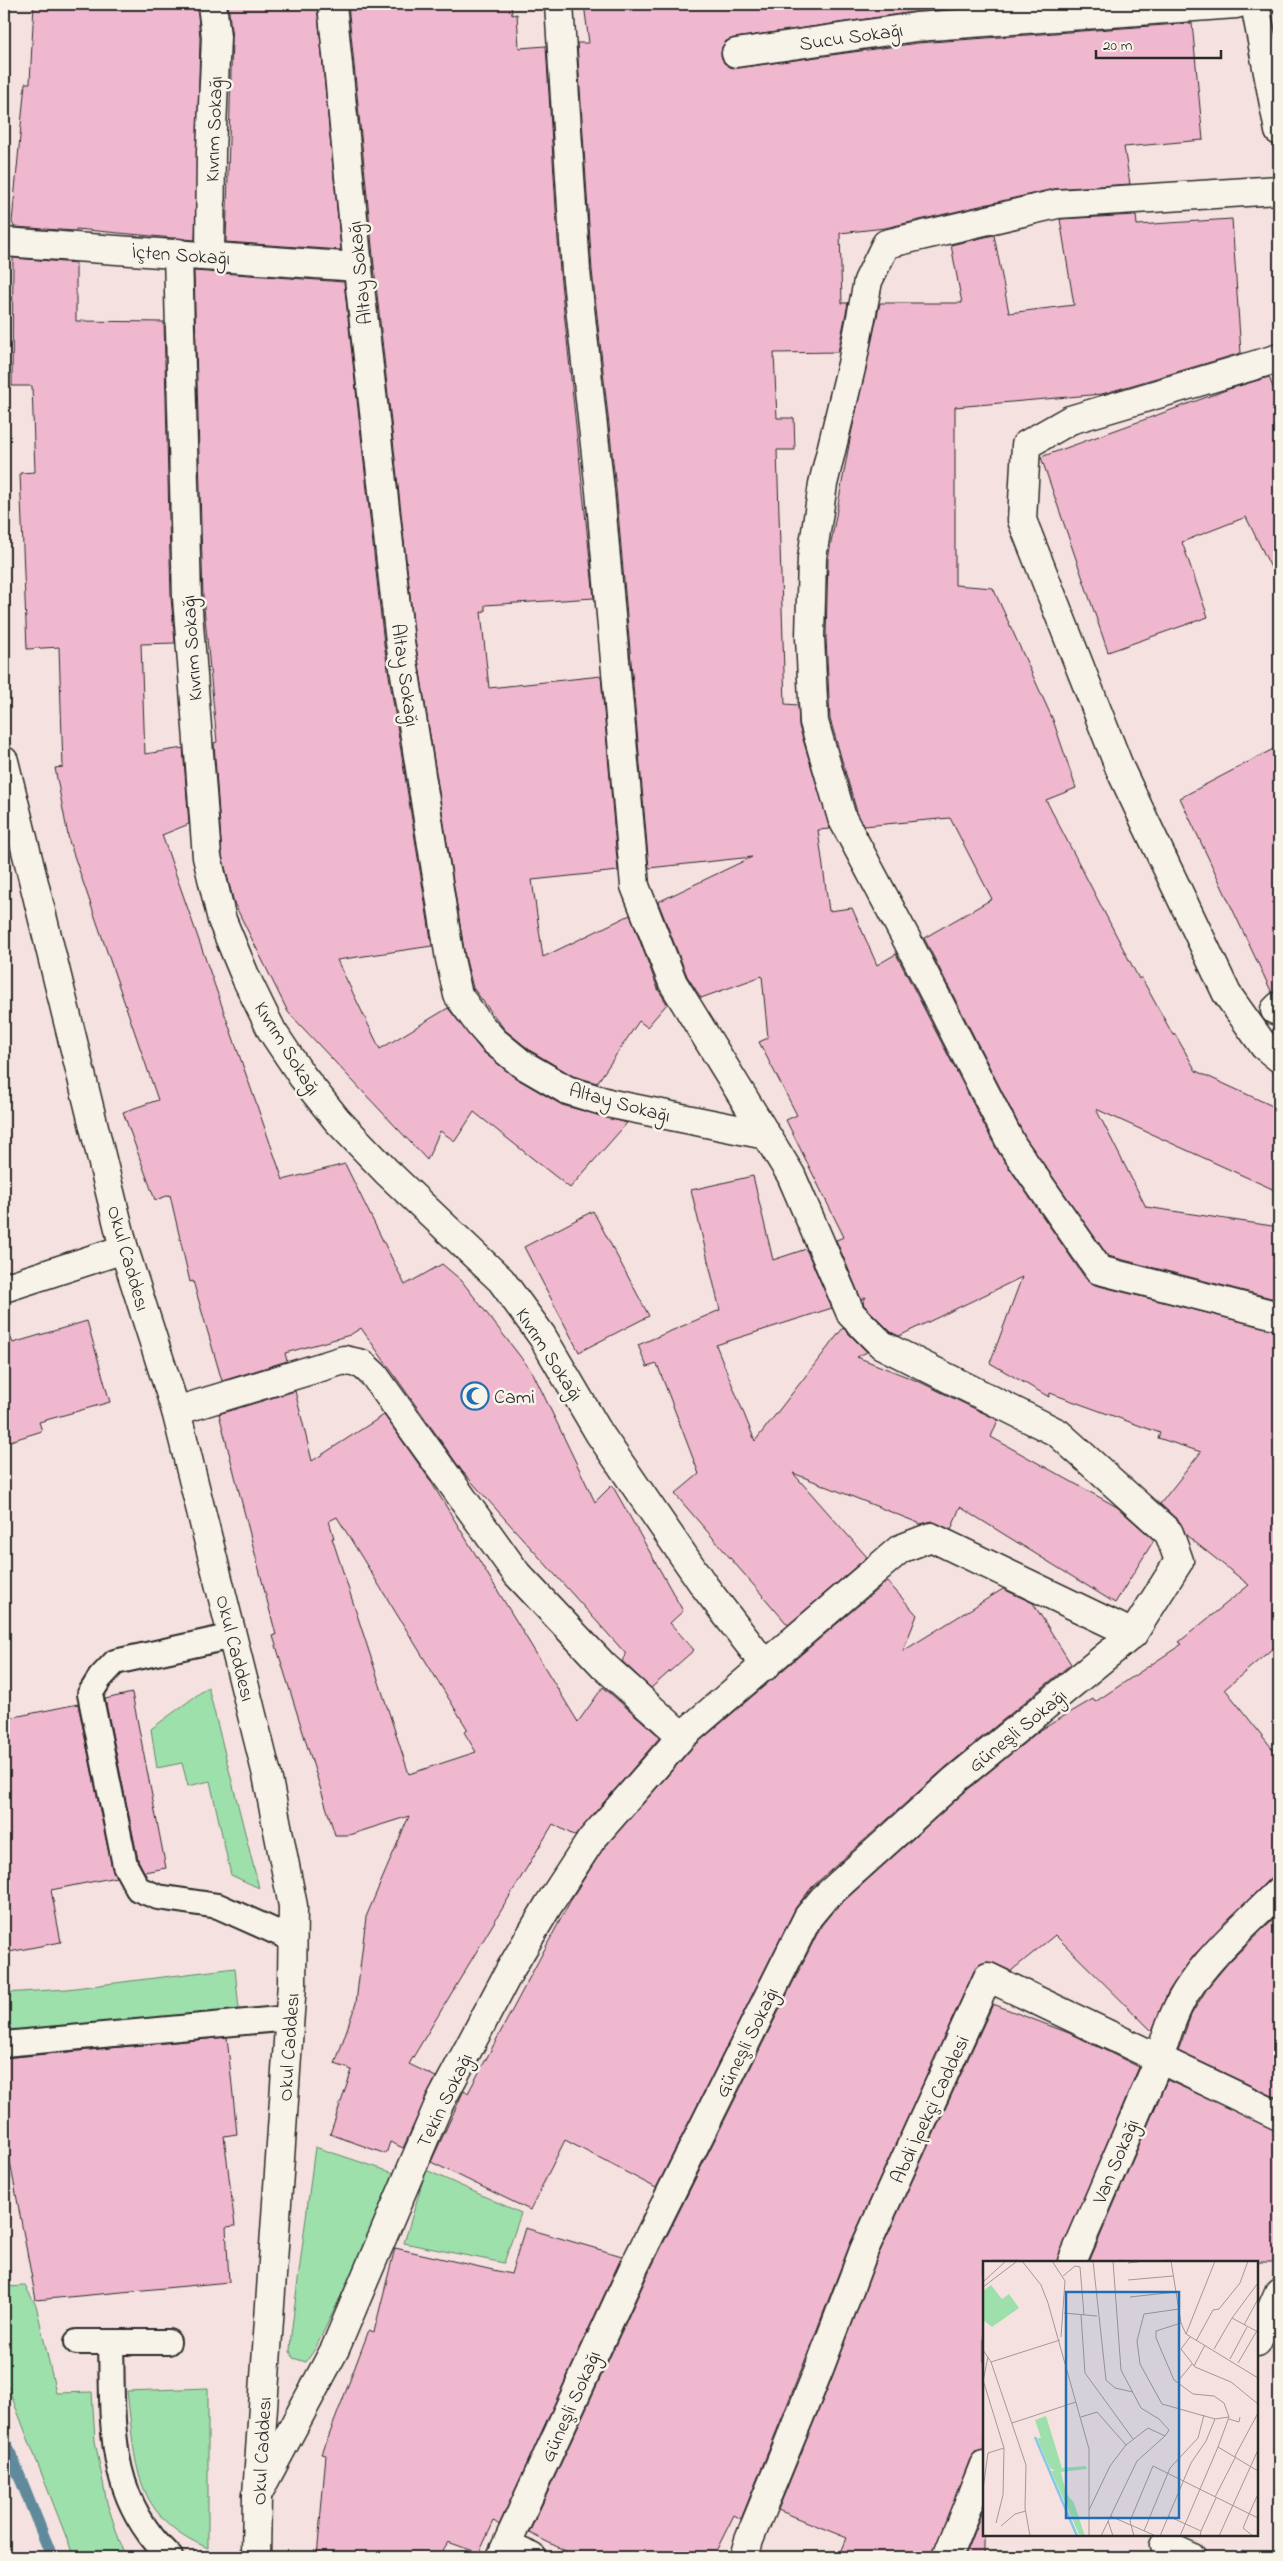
<svg xmlns="http://www.w3.org/2000/svg" width="1283" height="2561" font-family="'Indie Flower',sans-serif">
<rect width="100%" height="100%" fill="#f5e1e0"/>
<filter id="ink" filterUnits="userSpaceOnUse"><feTurbulence type="fractalNoise" baseFrequency=".02" numOctaves="2"/><feDisplacementMap in="SourceGraphic" scale="10" xChannelSelector="R" yChannelSelector="G"/><feConvolveMatrix kernelMatrix="1 2 1 2 8 2 1 2 1" color-interpolation-filters="sRGB"/></filter>
<g filter="url(#ink)">
<g fill="#9ee0ab" stroke="#64866b">
<polygon points="208,1687 259,1888 231,1875 210,1781 188,1786 182,1763 157,1768 151,1729"/>
<polygon points="235,1968 239,2010 4,2033 4,1993 67,1989"/>
<polygon points="315,2147 400,2175 315,2349 306,2362 293,2358 290,2351 291,2335"/>
<polygon points="426,2170 521,2213 504,2263 404,2243"/>
<polygon points="25,2286 36,2305 56,2393 92,2392 95,2441 107,2503 125,2557 74,2557 4,2377 4,2287"/>
<path d="M 208,2388 L 208,2548 C 132,2516 136,2464 127,2391 Z"/>
</g>
<g fill="none" stroke-linecap="round" stroke-linejoin="round">
<polyline stroke="#608a9b" stroke-width="12" points="4,2438 52,2557"/>
</g>
<g fill="#f0b8ce" stroke="#2b2b2b" fill-rule="evenodd">
<polygon points="34,4 127,6 127,4 197,4 200,38 195,240 76,229 76,231 14,227 12,222 25,83 30,83"/>
<polygon points="228,4 317,4 341,250 226,242 232,38"/>
<polygon points="348,4 511,4 512,15 517,14 519,48 546,46 560,273 594,598 485,605 485,611 481,612 489,688 601,676 618,871 532,880 543,957 630,915 658,989 667,1004 647,1027 639,1021 597,1083 573,1076 531,1051 505,1030 473,988 465,956 415,640 375,276"/>
<polygon points="584,4 1022,4 914,12 734,38 726,41 722,47 721,55 724,63 730,67 738,68 918,43 1192,23 1203,140 1124,147 1130,184 1053,189 885,228 840,233 842,303 848,303 838,352 774,353 777,418 794,418 795,450 777,450 785,704 798,705 799,726 830,829 818,830 829,911 852,908 877,965 896,954 998,1152 1086,1279 1095,1285 1279,1331 1279,1643 1225,1689 1279,1757 1279,1876 1268,1880 1194,1955 1168,1992 1152,2031 1055,1935 1011,1971 994,1963 986,1962 979,1965 974,1971 850,2244 804,2363 741,2519 734,2515 713,2557 578,2557 529,2533 648,2274 821,1926 834,1910 966,1791 1039,1731 1093,1699 1095,1702 1182,1644 1179,1642 1249,1585 1186,1535 1180,1522 1160,1504 1201,1452 1158,1438 1160,1433 1050,1393 1049,1397 990,1363 1022,1277 899,1336 891,1332 864,1305 863,1302 866,1297 861,1299 836,1240 844,1237 786,1120 797,1115 759,1042 768,1038 762,976 701,998 687,976 658,902 752,857 649,868 616,489 592,270 577,43 589,43"/>
<polygon points="1136,215 1137,225 1232,219 1241,353 1102,394 955,407 955,585 993,588 1053,720 1076,788 1046,800 1139,979 1141,977 1173,1035 1175,1034 1196,1071 1279,1109 1279,1192 1096,1109 1146,1207 1279,1227 1279,1300 1108,1256 1025,1137 924,938 992,899 950,818 864,826 857,812 830,719 826,637 828,559 851,434 880,303 962,303 951,245 994,235 1009,313 1074,305 1060,219"/>
<polygon points="13,258 76,263 76,321 164,322 171,598 175,643 141,644 145,754 183,748 189,824 162,835 283,1180 345,1164 405,1285 442,1264 461,1280 533,1373 595,1502 612,1485 683,1611 670,1623 694,1650 651,1688 622,1661 626,1654 462,1471 361,1328 350,1335 285,1353 287,1361 222,1381 193,1281 190,1282 170,1195 155,1200 123,1112 158,1100 69,841 55,768 63,767 59,647 27,649 20,473 35,472 32,386 12,386"/>
<polygon points="194,271 344,282 384,644 432,946 337,960 380,1049 448,1008 482,1051 514,1077 562,1105 627,1123 570,1188 474,1112 455,1141 440,1131 427,1160 288,1012 234,903 222,855 214,743 217,742 203,597"/>
<polygon points="1269,377 1279,403 1279,584 1246,517 1182,542 1208,617 1108,652 1041,457 1229,389"/>
<polygon points="1279,746 1279,991 1272,993 1180,798"/>
<polygon points="753,1176 773,1260 806,1249 832,1308 716,1345 755,1441 843,1328 867,1352 857,1357 920,1382 998,1420 991,1437 1117,1507 1154,1540 1115,1603 960,1507 951,1530 932,1521 921,1524 793,1473 867,1557 788,1625 675,1494 699,1474 657,1364 647,1367 638,1345 720,1310 691,1190"/>
<polygon points="593,1211 649,1316 579,1352 524,1247"/>
<polygon points="87,1321 110,1402 39,1422 42,1431 4,1443 4,1337 10,1336 13,1343"/>
<path d="M 295,1391 L 312,1461 L 384,1415 L 430,1480 L 578,1722 L 603,1687 L 660,1737 L 575,1836 L 553,1824 L 409,2064 L 436,2077 L 403,2148 L 390,2142 L 386,2154 L 330,2134 L 352,2070 L 335,2064 L 356,2003 L 366,1917 L 409,1816 L 349,1835 L 335,1835 L 273,1636 L 276,1635 L 219,1414 ZM 337,1517 L 468,1730 L 464,1732 L 476,1752 L 409,1774 L 332,1538 L 334,1538 L 329,1521 Z"/>
<polygon points="887,1581 917,1615 903,1651 1003,1589 1033,1603 1071,1664 946,1767 812,1887 796,1907 656,2188 565,2140 530,2210 431,2162 464,2090 468,2093 573,1896 603,1849 693,1747"/>
<polygon points="132,1693 166,1868 144,1872 138,1860 105,1699"/>
<polygon points="78,1704 112,1868 116,1877 51,1890 61,1942 4,1953 4,1719"/>
<polygon points="1279,1913 1279,2099 1178,2051 1191,2015 1208,1987 1229,1962"/>
<polygon points="993,2004 1074,2035 1139,2067 1057,2262 984,2262 984,2450 975,2452 970,2459 932,2557 839,2557 847,2538 778,2510 833,2375 878,2256"/>
<polygon points="227,2037 237,2134 224,2136 235,2226 226,2227 229,2282 36,2300 4,2130 4,2058"/>
<polygon points="1167,2080 1279,2131 1279,2262 1089,2262"/>
<polygon points="525,2228 622,2256 499,2525 494,2521 479,2553 448,2542 439,2557 317,2557 326,2455 322,2454 369,2330 374,2332 395,2248 511,2274"/>
<polygon points="984,2506 984,2557 964,2557"/>
</g>
<g fill="none" stroke-linecap="round" stroke-linejoin="round">
<g stroke="#2b2b2b" stroke-width="28">
<g id="lane">
<polyline points="233,1636 115,1662 100,1678 90,1694 125,1865 138,1889 158,1897 218,1906 292,1939"/>
<polyline points="4,2044 290,2018"/>
<polyline points="77,2342 168,2342"/>
<path d="M 111,2342 C 113,2423 106,2496 170,2557"/>
</g>
</g>
<g stroke="#2b2b2b" stroke-width="31">
<g id="street">
<polyline points="332,4 359,278 400,642 450,959 458,995 479,1024 494,1041 522,1064 567,1090 612,1104 766,1135"/>
<polyline points="736,53 916,27 1236,4"/>
<polyline points="1279,190 1057,204 886,244 868,281 852,364 823,484 812,558 810,637 814,722 842,818 907,940 1012,1145 1099,1270 1279,1316"/>
<polyline points="4,242 358,267"/>
<polyline points="178,253 187,598 207,857 222,920 246,978 272,1031 302,1076 337,1120 387,1172 501,1280 542,1336 599,1433 705,1587 766,1666"/>
<polyline points="210,255 211,151 216,37 212,4"/>
<polyline points="1279,358 1070,420 1026,445 1022,520 1120,769 1227,994 1264,1046 1279,1058"/>
<polyline points="1275,1010 1279,1006"/>
<polyline points="4,1288 124,1249"/>
<polyline points="176,1411 344,1360 362,1364 374,1375 517,1574 604,1666 682,1736 900,1549 931,1537 1133,1634 1179,1561 1169,1533 1058,1433 882,1345 851,1314 791,1175 673,983 635,886 600,491 576,271 559,4"/>
<path d="M 1072,2262 L 1159,2060 C 1166,2036 1173,2013 1186,1992 C 1210,1954 1247,1923 1279,1891"/>
<polyline points="1257,2342 1279,2292"/>
<polyline points="257,2495 335,2349 439,2104 510,1970 549,1904 591,1840 682,1736"/>
<polyline points="1165,2545 1191,2557"/>
<polyline points="507,2546 532,2557"/>
<polyline points="501,2557 634,2267 808,1917 823,1899 956,1779 1133,1634"/>
<polyline points="744,2557 749,2540 819,2369 864,2250 988,1977 1279,2116"/>
<polyline points="947,2557 984,2465"/>
</g>
</g>
<g stroke="#2b2b2b" stroke-width="31">
<g id="secondary">
<polyline points="1255,4 1279,131"/>
<polyline points="4,761 124,1249 176,1411 267,1775 293,1906 292,1983 257,2495 256,2557"/>
</g>
</g>
<use href="#lane" stroke="#f7f3e8" stroke-width="24"/>
<use href="#street" stroke="#f7f3e8" stroke-width="28"/>
<use href="#secondary" stroke="#f7f3e8" stroke-width="28"/>
</g>
</g>
<defs>
<g id="mosque-ring" transform="scale(1.4375)"><circle r="9.5" fill="#f7f3e8" stroke="#1f6fb2" stroke-width="1.5"/><path d="M3.5-4.9A6 6 0 1 0 3.5 4.9A5 5 0 1 1 3.5-4.9Z" fill="#1f6fb2"/></g>
</defs>
<g fill-rule="evenodd">
<use href="#mosque-ring" x="475" y="1396"/>
</g>
<g text-anchor="middle" stroke-width="5" stroke-linejoin="round" paint-order="stroke">
<g font-size="20" fill="#2b2b2b" stroke="#f7f3e8">
<text transform="translate(851 36) rotate(-8)" y="7">Sucu Sokağı</text>
<text transform="translate(213 129) rotate(-88)" y="7">Kıvrım Sokağı</text>
<text transform="translate(181 254) rotate(4)" y="7">İçten Sokağı</text>
<text transform="translate(359 273) rotate(-96)" y="7">Altay Sokağı</text>
<text transform="translate(191 648) rotate(-94)" y="7">Kıvrım Sokağı</text>
<text transform="translate(406 675) rotate(82)" y="7">Altay Sokağı</text>
<text transform="translate(288 1048) rotate(58)" y="7">Kıvrım Sokağı</text>
<text transform="translate(620 1102) rotate(15)" y="7">Altay Sokağı</text>
<text transform="translate(129 1258) rotate(74)" y="7">Okul Caddesı</text>
<text transform="translate(550 1354) rotate(57)" y="7">Kıvrım Sokağı</text>
<text transform="translate(236 1648) rotate(76)" y="7">Okul Caddesı</text>
<text transform="translate(1017 1730) rotate(-39)" y="7">Güneşli Sokağı</text>
<text transform="translate(746 2042) rotate(-64)" y="7">Güneşli Sokağı</text>
<text transform="translate(288 2047) rotate(-86)" y="7">Okul Caddesı</text>
<text transform="translate(444 2100) rotate(-64)" y="7">Tekin Sokağı</text>
<text transform="translate(929 2109) rotate(-65)" y="7">Abdi İpekçi Caddesi</text>
<text transform="translate(1115 2161) rotate(-67)" y="7">Van Sokağı</text>
<text transform="translate(570 2406) rotate(-66)" y="7">Güneşli Sokağı</text>
<text transform="translate(261 2451) rotate(-87)" y="7">Okul Caddesı</text>
</g>
<g font-size="20" fill="#2b2b2b" stroke="#f7f3e8" text-anchor="start">
<text x="494" y="1403">Cami</text>
</g>
</g>
<g transform="translate(983 2261)">
<rect width="275" height="275" fill="#f5e1e0"/>
<path d="M 8,24 L 19,38 L 26,33 L 36,47 L 9,66 L 0,59 L 0,30 ZM 63,155 L 79,207 L 103,205 L 104,208 L 78,211 L 83,232 L 91,242 L 102,275 L 96,273 L 68,210 L 72,210 L 67,207 L 54,177 L 58,177 L 52,159 Z" fill="#9ee0ab"/>
<path fill="none" stroke="#84c9e5" stroke-width="2.5" d="M 52,176 L 94,275"/>
<path fill="none" stroke="#a49898" stroke-width="1" d="M 39,0 L 58,24 L 65,42 L 106,188 L 106,275M 69,0 L 82,20 L 78,76M 110,0 L 123,119 L 132,127 L 150,131M 188,0 L 198,62 L 203,73 L 275,117M 145,2 L 162,0M 80,15 L 92,5 L 97,6 L 101,54M 145,19 L 190,15M 1,20 L 23,0M 0,26 L 33,1M 147,36 L 193,31M 196,48 L 161,53 L 154,80 L 157,103 L 179,143 L 232,158 L 246,156M 81,52 L 114,55M 98,54 L 102,112 L 150,178M 249,57 L 275,22M 198,62 L 173,70 L 173,77 L 191,119 L 210,133 L 231,135 L 241,142 L 246,156 L 235,186 L 275,210M 261,64 L 275,38M 203,73 L 232,0M 207,76 L 198,88 L 212,106 L 248,121 L 275,143M 213,80 L 230,49 L 236,48 L 257,22 L 265,0M 231,88 L 249,57 L 275,71M 0,89 L 8,101 L 43,204 L 42,247 L 47,275M 247,98 L 264,66M 8,101 L 77,79M 255,102 L 275,68M 211,105 L 222,84M 0,119 L 21,187 L 20,234 L 13,262M 0,120 L 5,96M 195,120 L 209,103M 98,156 L 114,151 L 143,184 L 165,167 L 182,175 L 186,169 L 176,158 L 158,147 L 138,109 L 130,0M 246,158 L 256,161 L 257,156M 29,162 L 93,141M 252,195 L 275,152M 0,228 L 5,192 L 21,187M 232,236 L 253,195M 106,249 L 127,205 L 143,184M 266,253 L 260,267 L 270,275M 266,253 L 275,233M 127,255 L 173,275M 185,255 L 218,270 L 217,275M 125,260 L 130,275M 18,265 L 32,253 L 43,250M 161,270 L 187,207 L 215,177 L 221,154M 218,270 L 233,237M 118,275 L 154,200 L 182,175M 151,275 L 147,260 L 170,205 L 275,257M 177,275 L 208,202 L 223,180 L 232,158M 197,275 L 235,186M 236,275 L 275,189"/>
<path fill="#1f6fb2" fill-opacity="0.15" stroke="#1f6fb2" stroke-width="2.5" d="M 83,31 L 196,31 L 196,257 L 83,257 Z"/>
<rect width="275" height="275" fill="none" stroke="#2b2b2b" stroke-width="2.5"/>
</g>
<rect width="1283" height="2561" fill="none" stroke="#f7f3e8" stroke-width="20"/>
<rect x="10" y="10" width="1263" height="2541" fill="none" stroke="#2b2b2b" stroke-width="2" filter="url(#ink)"/>
<path d="M1096 50v8h125v-8" fill="none" stroke="#2b2b2b" stroke-width="2.5"/>
<text x="1103" y="50" font-size="15" fill="#2b2b2b" stroke="#f7f3e8" stroke-width="4" paint-order="stroke">20 m</text>
</svg>
